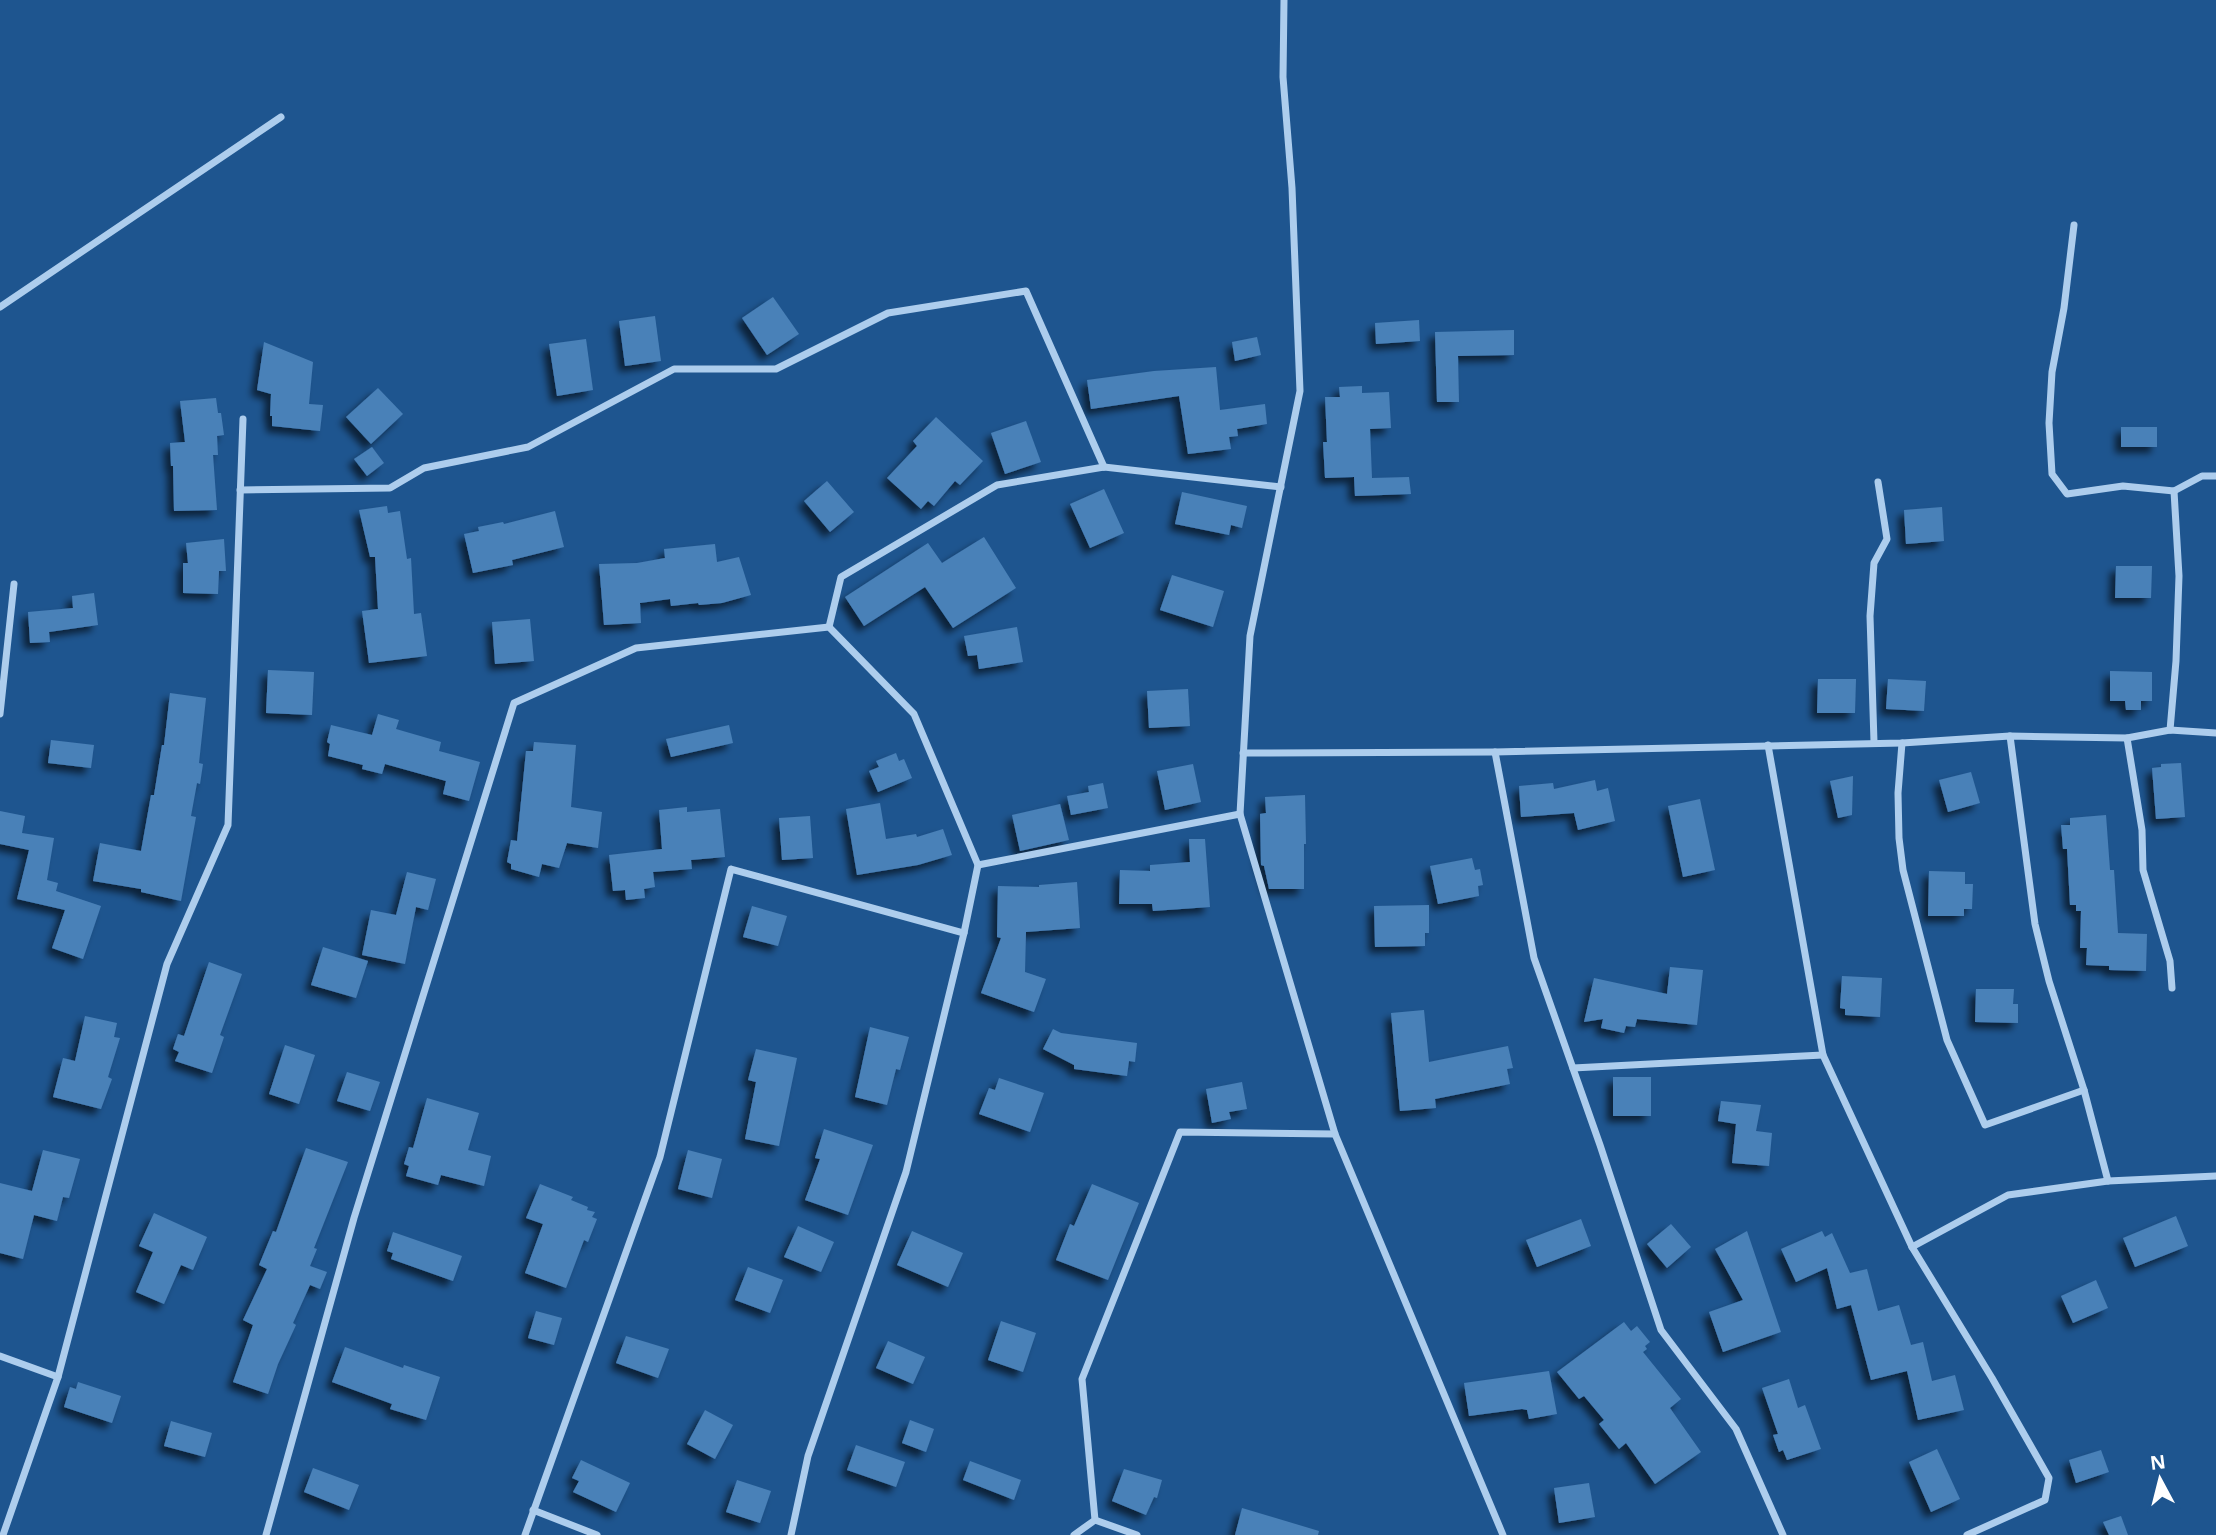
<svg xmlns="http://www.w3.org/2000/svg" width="2216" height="1535" font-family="'Open Sans',sans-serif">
<defs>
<filter id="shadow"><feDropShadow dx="-6" dy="6" stdDeviation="3.5" flood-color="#0009"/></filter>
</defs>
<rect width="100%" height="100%" fill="#1e558f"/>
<g fill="#4a81b8" filter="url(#shadow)">
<polygon points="773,297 799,334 767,355 742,318"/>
<polygon points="655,316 661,361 625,366 619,321"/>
<polygon points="1419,320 1420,341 1376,344 1375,323"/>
<polygon points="1514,330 1514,355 1458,356 1459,402 1437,402 1435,332"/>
<polygon points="1257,337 1261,355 1235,361 1232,342"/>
<polygon points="586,339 593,390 557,396 549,344"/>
<polygon points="264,342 313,362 309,404 323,405 320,431 272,426 272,416 270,416 271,394 257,390"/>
<polygon points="1216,367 1220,410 1265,404 1267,424 1237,429 1238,436 1229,437 1231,449 1188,454 1179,396 1091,409 1087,380 1154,371"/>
<polygon points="1362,386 1362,393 1389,392 1391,428 1370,429 1372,478 1409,477 1411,494 1355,496 1354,477 1325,478 1323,442 1327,442 1325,397 1340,397 1339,387"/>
<polygon points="378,388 403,414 371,444 346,417"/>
<polygon points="216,398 218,413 221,413 224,435 217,436 218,455 213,455 217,510 174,511 173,466 171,466 170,443 185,442 180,401"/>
<polygon points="936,417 983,461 960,485 955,481 934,506 928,501 921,509 887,478 917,446 913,441"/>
<polygon points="1026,421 1041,462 1005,474 991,433"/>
<rect x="2121" y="427" width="36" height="20"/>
<polygon points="372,447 384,463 367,476 354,459"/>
<polygon points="827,481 854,512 830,532 804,501"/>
<polygon points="1104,489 1124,533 1090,548 1070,504"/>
<polygon points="1182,492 1247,506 1242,528 1231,525 1229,535 1175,524"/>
<polygon points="387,506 388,513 400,511 407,559 411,558 414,614 421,613 427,656 369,663 362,611 378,609 375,557 370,557 359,510"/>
<polygon points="1942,507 1944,541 1906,544 1904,510"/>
<polygon points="555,511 564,547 512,560 513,565 473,573 464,534 479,531 478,527 503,522 504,524"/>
<polygon points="984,537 1016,588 953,628 925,587 864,626 845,597 928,543 942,563"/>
<polygon points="224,539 226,571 219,571 218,594 183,593 183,563 188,563 186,543"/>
<polygon points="715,544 717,562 739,557 751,595 722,603 699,605 698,603 671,606 670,599 640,603 641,623 604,625 599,564 637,563 665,558 664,549"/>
<polygon points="2116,566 2152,566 2151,598 2115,598"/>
<polygon points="1172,575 1224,591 1213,627 1160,610"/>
<polygon points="94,593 98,625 49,632 50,642 30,643 28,612 73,608 72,596"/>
<polygon points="530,619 534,661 495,664 492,622"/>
<polygon points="1017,627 1023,662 979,669 977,655 968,656 964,636"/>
<polygon points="268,670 314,672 312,715 266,713"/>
<polygon points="2110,671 2152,672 2152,701 2141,701 2141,710 2126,710 2125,701 2110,701"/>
<polygon points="1818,679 1856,679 1855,713 1817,713"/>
<polygon points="1888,679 1926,681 1924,711 1886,709"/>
<polygon points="1188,689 1190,726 1149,728 1147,691"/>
<polygon points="170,693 206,698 199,763 203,764 200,784 197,783 191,816 196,817 181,901 141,892 141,889 93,881 100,843 141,851 151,795 154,795 162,745 164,745"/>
<polygon points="378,714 399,720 396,729 441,742 439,751 480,762 469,801 443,794 446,781 385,764 382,774 362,769 363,765 328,756 330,744 327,742 331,725 372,735"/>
<polygon points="729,725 733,743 671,757 666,739"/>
<polygon points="51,740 94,745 91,768 48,763"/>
<polygon points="534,742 576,745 571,807 602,812 598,848 567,843 559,868 542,864 539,877 511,869 511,864 507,862 511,840 517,841 526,751 533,751"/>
<polygon points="896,753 899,761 904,759 912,778 878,792 869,771 879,767 876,761"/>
<polygon points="2181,763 2185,817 2156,819 2152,768 2161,767 2161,764"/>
<polygon points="1193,764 1201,802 1165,810 1157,771"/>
<polygon points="1971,772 1980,803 1948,812 1939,780"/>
<polygon points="1853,776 1852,815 1838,818 1830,781"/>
<polygon points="1595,780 1597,791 1608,788 1615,821 1578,830 1574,813 1521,817 1519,786 1553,783 1554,789"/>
<polygon points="1103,783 1108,808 1071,815 1067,796 1089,792 1088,786"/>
<polygon points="1305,795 1306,844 1304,844 1304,889 1269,889 1264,866 1261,865 1260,814 1266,813 1265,797"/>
<polygon points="1700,799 1715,870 1683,877 1668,806"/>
<polygon points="880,803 886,839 916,834 917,837 943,829 952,855 918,865 857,875 846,809"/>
<polygon points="1060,804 1069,840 1020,851 1012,815"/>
<polygon points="687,807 687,812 720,809 725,857 691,860 692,869 653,872 655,887 644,889 645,898 626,900 625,890 613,891 609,855 662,849 659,810"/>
<polygon points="0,811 25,816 22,833 54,838 47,880 58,883 56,891 101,906 83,959 52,948 65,910 17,899 29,850 0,844"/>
<polygon points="2106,815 2110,870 2114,870 2118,933 2147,934 2146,971 2109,970 2109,966 2086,965 2087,948 2080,948 2081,911 2076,911 2076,905 2070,905 2067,849 2063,849 2061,825 2070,825 2070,818"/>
<polygon points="810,816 813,858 782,860 779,818"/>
<polygon points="1189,839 1205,839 1210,907 1153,911 1152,904 1119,904 1120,870 1150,871 1150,865 1190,862"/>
<polygon points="1472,858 1475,870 1480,869 1483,885 1478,886 1479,896 1438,904 1430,866"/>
<polygon points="1929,871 1965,872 1965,884 1973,884 1972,909 1964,909 1964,916 1928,916"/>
<polygon points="407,872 436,879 428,910 416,907 405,964 362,955 371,910 396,915"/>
<polygon points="1077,882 1080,928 1026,932 1025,972 1046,979 1034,1012 981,993 1001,938 997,937 998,886 1039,887 1039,885"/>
<polygon points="1429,905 1429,933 1425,933 1425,946 1375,947 1374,906"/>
<polygon points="752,906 787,916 778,946 743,937"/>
<polygon points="323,947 368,961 356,998 311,985"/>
<polygon points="209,962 242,974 220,1035 224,1037 212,1073 175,1061 179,1052 173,1049 178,1034 184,1036"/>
<polygon points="1670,967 1703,970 1697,1025 1637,1019 1635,1027 1626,1026 1624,1033 1601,1028 1603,1019 1584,1022 1594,978 1667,994"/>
<polygon points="1842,976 1882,978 1880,1017 1845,1015 1845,1009 1840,1008"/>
<polygon points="1976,989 2014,989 2013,1004 2018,1004 2018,1023 1975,1022"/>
<polygon points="1424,1010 1429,1062 1508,1046 1513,1068 1507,1069 1510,1084 1435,1099 1436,1108 1400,1111 1391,1013"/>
<polygon points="85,1016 117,1023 114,1037 120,1038 108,1077 112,1079 101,1109 53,1097 63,1058 75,1061"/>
<polygon points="870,1027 909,1037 900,1070 896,1069 887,1105 855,1097"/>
<polygon points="1053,1029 1061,1033 1137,1043 1135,1062 1129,1061 1127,1076 1074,1069 1074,1065 1043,1049"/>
<polygon points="285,1045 315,1055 299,1104 269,1094"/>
<polygon points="756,1049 797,1058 779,1146 745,1139 756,1082 748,1080"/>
<polygon points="347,1072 380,1082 370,1111 337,1101"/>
<rect x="1613" y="1077" width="38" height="39"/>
<polygon points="999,1078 1044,1093 1030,1132 979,1114 989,1088 995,1090"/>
<polygon points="1242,1082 1247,1109 1229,1112 1231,1119 1212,1123 1206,1089"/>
<polygon points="427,1098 479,1113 468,1150 491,1156 484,1186 441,1175 438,1185 406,1176 409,1166 404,1164 409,1147 413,1148"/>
<polygon points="1721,1101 1761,1105 1756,1131 1772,1133 1769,1166 1732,1163 1736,1124 1718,1121"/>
<polygon points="824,1129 873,1145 848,1215 805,1200 820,1159 815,1158"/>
<polygon points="306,1148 348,1162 314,1248 317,1249 310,1266 327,1272 320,1289 310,1285 293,1323 296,1325 278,1364 268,1394 233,1382 253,1325 243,1320 267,1269 259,1265 273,1231 276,1232"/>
<polygon points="43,1150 80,1159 69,1198 63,1197 57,1221 34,1215 23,1259 0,1253 0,1183 32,1191"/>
<polygon points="688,1150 722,1159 712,1198 678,1189"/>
<polygon points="540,1184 573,1197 571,1200 588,1207 587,1210 595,1212 592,1217 597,1219 588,1242 584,1240 566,1288 525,1273 543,1224 526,1218"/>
<polygon points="1092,1184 1139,1203 1108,1280 1056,1260 1070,1224 1074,1226"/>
<polygon points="154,1213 207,1237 193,1270 181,1265 164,1304 136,1292 153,1252 139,1246"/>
<polygon points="2176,1216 2188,1246 2135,1267 2123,1238"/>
<polygon points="1581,1219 1591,1246 1537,1267 1526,1240"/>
<polygon points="1671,1224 1691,1247 1667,1268 1647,1244"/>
<polygon points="798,1226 834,1242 821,1272 784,1257"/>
<polygon points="912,1231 963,1253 948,1287 897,1265"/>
<polygon points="1747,1231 1781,1332 1723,1352 1709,1312 1743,1300 1715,1249"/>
<polygon points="1822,1231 1825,1237 1832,1233 1850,1273 1867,1269 1878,1311 1899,1305 1911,1345 1923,1342 1932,1381 1955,1375 1964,1410 1918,1420 1907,1371 1871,1380 1851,1305 1837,1309 1827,1268 1796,1282 1781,1249"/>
<polygon points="393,1232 462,1256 453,1281 391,1259 393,1253 387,1251"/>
<polygon points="748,1267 783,1280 770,1313 735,1300"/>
<polygon points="2096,1280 2108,1308 2073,1323 2061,1296"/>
<polygon points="536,1311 562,1318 554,1345 528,1338"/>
<polygon points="1001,1321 1036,1333 1023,1372 988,1360"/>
<polygon points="1624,1322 1631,1331 1637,1326 1650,1342 1645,1346 1647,1349 1643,1352 1681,1399 1670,1408 1701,1452 1655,1484 1626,1443 1619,1449 1599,1424 1604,1420 1584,1396 1579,1399 1557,1372"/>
<polygon points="626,1336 669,1349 658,1378 616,1363"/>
<polygon points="888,1341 925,1357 913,1384 876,1368"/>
<polygon points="345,1347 403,1368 404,1365 440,1377 426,1420 390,1409 392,1404 332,1382"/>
<polygon points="1549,1371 1557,1414 1529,1419 1527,1410 1522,1409 1469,1416 1464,1383"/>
<polygon points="1789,1379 1798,1408 1805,1405 1821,1449 1787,1460 1783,1450 1779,1452 1773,1435 1778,1434 1762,1388"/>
<polygon points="78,1382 121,1396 112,1423 64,1407 70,1387 76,1389"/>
<polygon points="705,1410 733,1425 715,1459 687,1444"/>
<polygon points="910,1420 934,1429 926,1452 902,1443"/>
<polygon points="171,1421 212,1433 205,1457 164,1446"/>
<polygon points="856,1445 905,1462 896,1487 847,1470"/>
<polygon points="1937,1449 1960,1499 1931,1512 1909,1462"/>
<polygon points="2101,1450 2109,1472 2076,1483 2069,1460"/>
<polygon points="581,1460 630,1483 616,1512 573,1492 579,1481 572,1478"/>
<polygon points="970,1461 1021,1480 1014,1500 963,1480"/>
<polygon points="313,1468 359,1485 349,1510 304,1492"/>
<polygon points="1124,1469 1162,1480 1157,1498 1154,1497 1146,1515 1112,1501"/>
<polygon points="737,1480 771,1491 760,1523 726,1512"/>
<polygon points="1589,1483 1595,1517 1559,1523 1554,1488"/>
<polygon points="1242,1508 1319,1531 1318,1535 1235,1535"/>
<polygon points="2121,1516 2128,1535 2109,1535 2103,1522"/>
</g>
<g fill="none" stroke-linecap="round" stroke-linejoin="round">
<g stroke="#adcded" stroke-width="7">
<polyline points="1284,0 1283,77 1292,188 1300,391 1250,636 1240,814 1335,1134 1503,1535"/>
<polyline points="2074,225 2064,308 2052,372 2049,423 2052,474 2067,494 2123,486 2174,491 2202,476 2216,476"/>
<polyline points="0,307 281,117"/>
<polyline points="240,490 390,488 424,468 528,447 674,369 776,369 888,313 1026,291 1104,467"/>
<polyline points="829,627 841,577 997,485 1104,467 1281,487"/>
<polyline points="0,714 14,584"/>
<polyline points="2170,730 2176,661 2179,576 2174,491"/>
<polyline points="2010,736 2035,924 2049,981 2084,1090 2108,1181"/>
<polyline points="2127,738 2142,830 2143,870 2170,961 2172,988"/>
<polyline points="1874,742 1870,616 1874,563 1887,539 1878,482"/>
<polyline points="1902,743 1898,793 1899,838 1903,870 1947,1040 1985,1125 2084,1090"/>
<polyline points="1768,745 1823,1055 1912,1247 1992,1378 2049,1478 2045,1500 1967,1535"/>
<polyline points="1495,752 1534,958 1600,1145 1661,1330 1736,1429 1783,1535"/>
<polyline points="1243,753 1495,752 1902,743 2010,736 2127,738 2170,730 2216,733"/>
<polyline points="978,865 1240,814"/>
<polyline points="1573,1068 1823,1055"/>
<polyline points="1912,1247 2008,1195 2108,1181 2216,1176"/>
<polyline points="0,1356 58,1377"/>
<polyline points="533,1510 597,1535"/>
<polyline points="1095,1520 1137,1535"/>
<polyline points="3,1535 58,1377 167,964 228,825 243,419"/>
<polyline points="266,1535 354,1218 514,703 636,648 829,627 914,714 978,865 964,933 906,1172 808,1456 791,1535"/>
<polyline points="525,1535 660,1157 731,869 964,933"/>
<polyline points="1074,1535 1095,1520 1082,1379 1180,1132 1335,1134"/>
</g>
</g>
<g transform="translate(2160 1479) rotate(353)" stroke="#1e558f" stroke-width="5" paint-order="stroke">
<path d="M0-5L12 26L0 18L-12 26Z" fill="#ffffff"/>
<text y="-10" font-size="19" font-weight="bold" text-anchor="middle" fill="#ffffff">N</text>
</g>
</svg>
